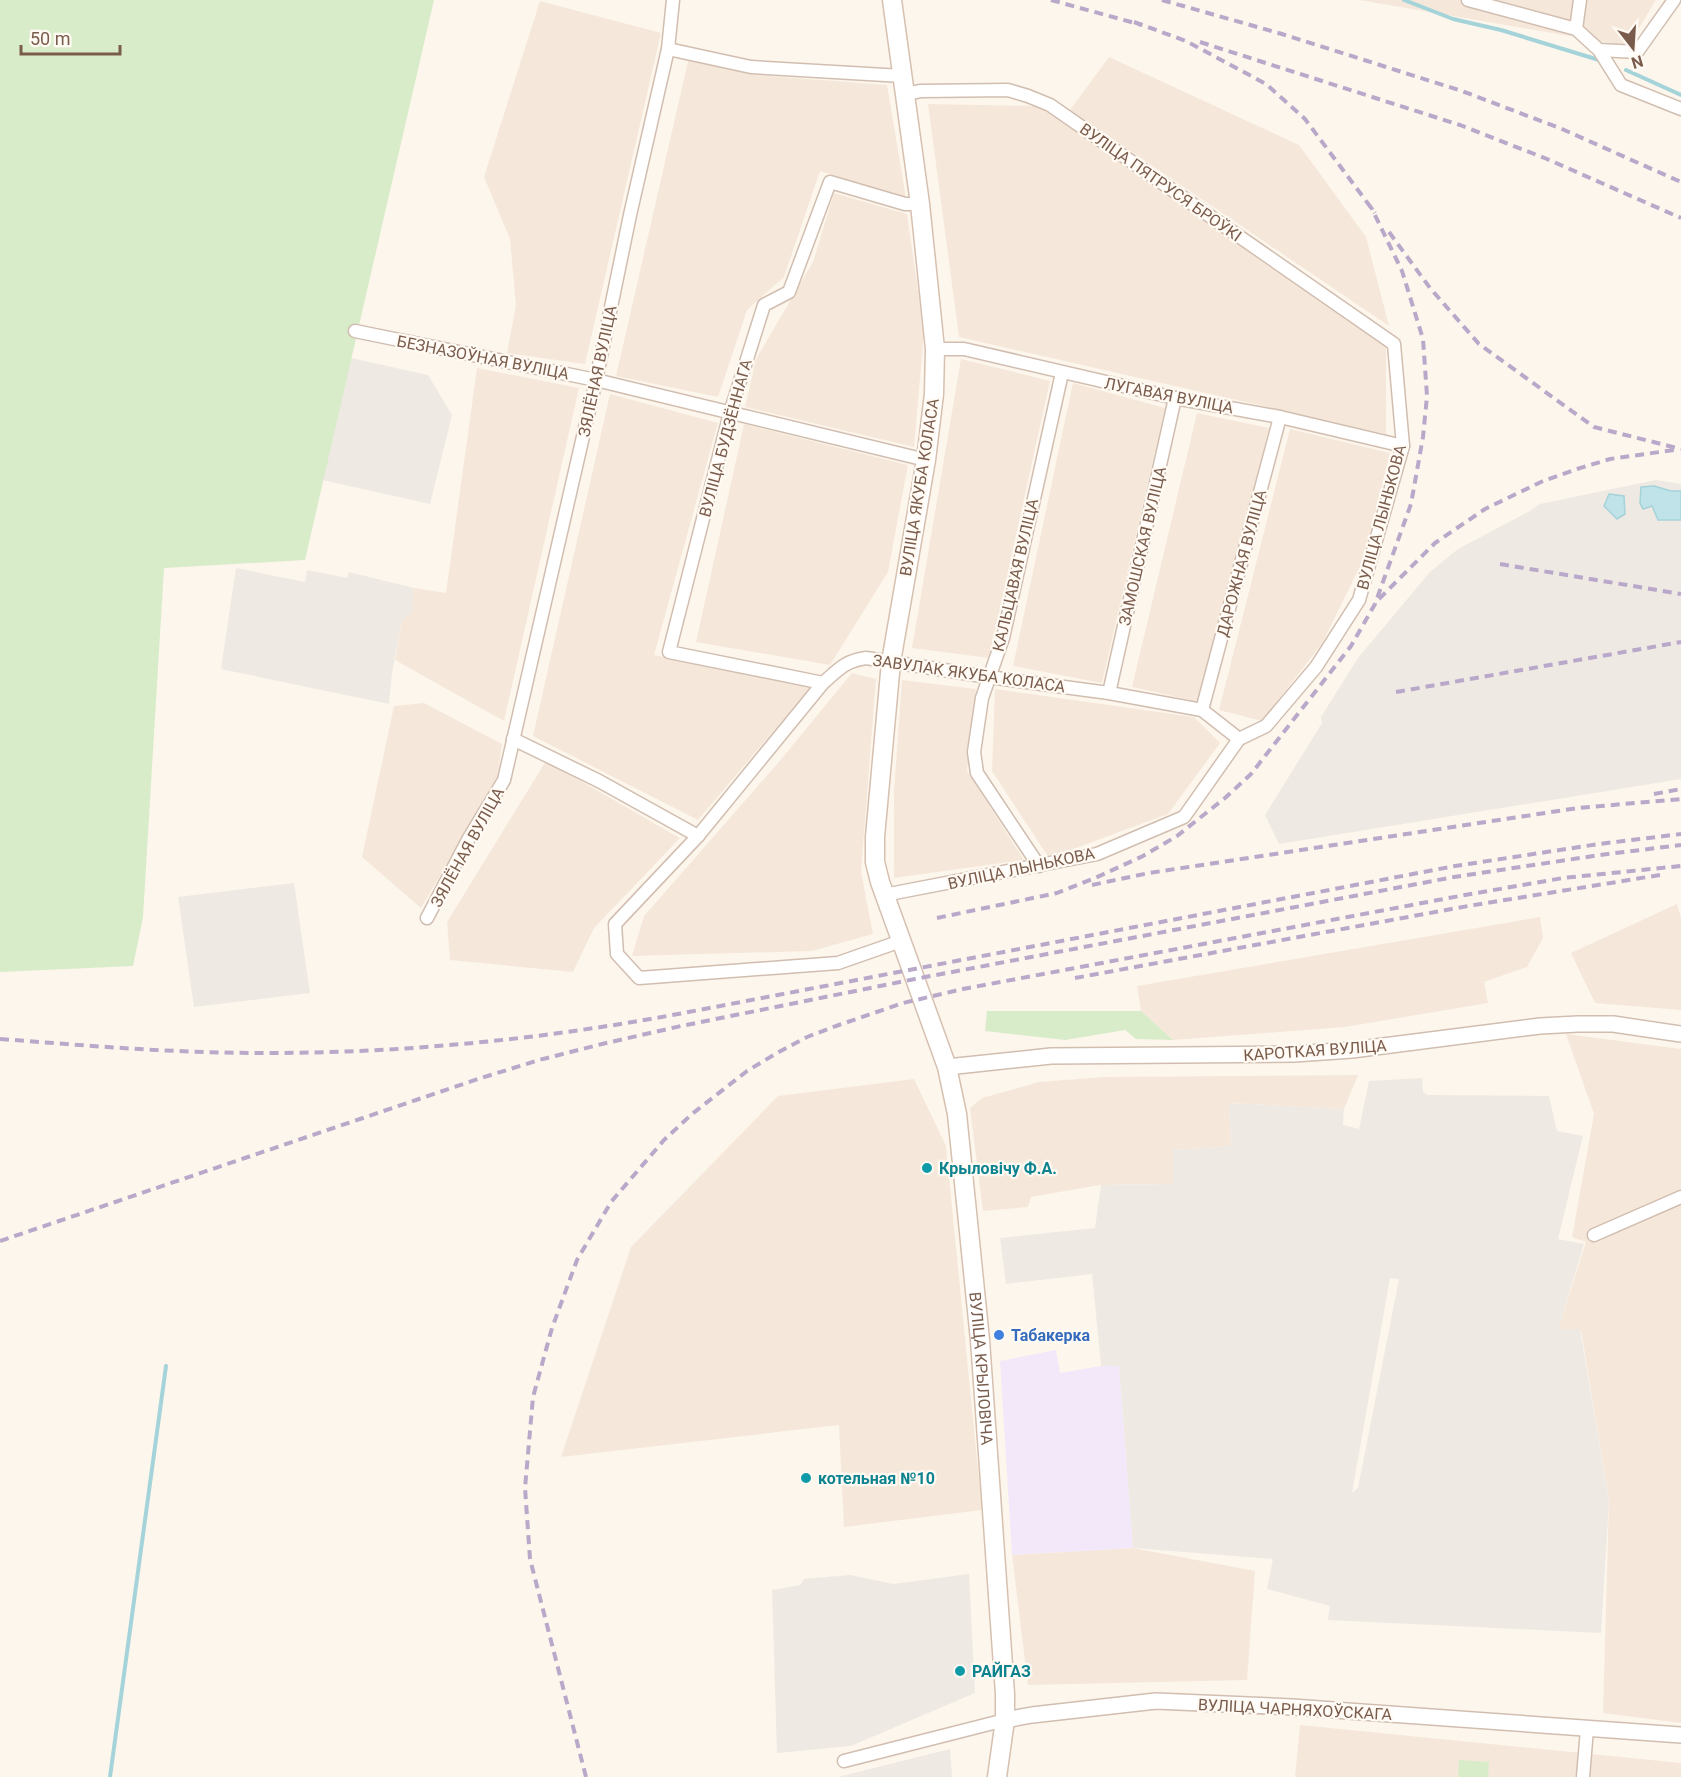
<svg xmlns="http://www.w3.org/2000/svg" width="1681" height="1777" font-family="Roboto,sans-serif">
<rect width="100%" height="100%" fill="#fdf6ec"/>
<g fill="#f5e8da">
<polygon points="1359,0 1656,0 1628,46"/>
<polygon points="540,1 661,33 585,364 507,353 516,305 510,239 484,177"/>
<polygon points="689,57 755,75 887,85 906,198 820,171 784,277 747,310 718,397 616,376"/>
<polygon points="1109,57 1299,145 1366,237 1389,326 1070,110"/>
<polygon points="928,104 1038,106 1386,347 1386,434 959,337"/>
<polygon points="834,193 907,214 924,333 914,447 745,407 756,359 813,262"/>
<polygon points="961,359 1050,381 989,658 912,648"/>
<polygon points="477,368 579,388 504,721 395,660 402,620 411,612 414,588 446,593"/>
<polygon points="1073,383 1165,408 1102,683 1013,666"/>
<polygon points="610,394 718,423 654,655 811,687 698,820 533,736"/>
<polygon points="1197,413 1269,428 1199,702 1132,687"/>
<polygon points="744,424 908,465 888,572 830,665 696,642"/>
<polygon points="1290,429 1390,453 1364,558 1323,642 1262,721 1219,710"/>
<polygon points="852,673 876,679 861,872 873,934 812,951 632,956 644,916 778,763"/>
<polygon points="902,680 976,689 967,771 1024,860 894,878 894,790"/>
<polygon points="995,689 1194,717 1220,743 1168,814 1049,858 992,771"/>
<polygon points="424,703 502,744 497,779 421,908 362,857 394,706"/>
<polygon points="546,761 680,838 594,928 573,972 450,960 447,922"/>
<polygon points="1677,904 1681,918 1681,1010 1595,1003 1571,953"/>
<polygon points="1540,917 1543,938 1527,967 1484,982 1488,1003 1345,1027 1173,1040 1141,1011 1137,986"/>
<polygon points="1566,1034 1681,1049 1681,1723 1603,1713 1609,1501 1581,1330 1558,1330 1586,1242 1572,1237 1594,1114"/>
<polygon points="1358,1075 1344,1109 1229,1103 1231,1146 1173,1150 1174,1184 1100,1185 1031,1197 1028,1207 983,1211 970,1108 982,1098 1039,1082 1104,1077"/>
<polygon points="914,1079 946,1146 982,1510 844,1527 839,1425 561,1457 631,1247 778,1096"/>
<polygon points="1133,1548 1255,1571 1247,1680 1028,1685 1012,1555"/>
<polygon points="1300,1725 1681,1763 1681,1777 1295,1777"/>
</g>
<g fill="#efe9e4" fill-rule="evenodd">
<polygon points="333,354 428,375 452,415 430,504 309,477"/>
<polygon points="1656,480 1681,484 1681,779 1279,844 1265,815 1322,723 1321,717 1358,658 1430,572 1458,549 1530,511 1540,504"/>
<polygon points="236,568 305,582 307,570 347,578 349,572 414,588 411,613 402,620 392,673 389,704 221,669"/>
<polygon points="294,883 310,993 194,1007 178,897"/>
<path d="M 1422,1078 L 1423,1092 L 1428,1095 L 1549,1096 L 1557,1131 L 1583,1136 L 1558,1239 L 1584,1244 L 1558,1330 L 1580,1329 L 1609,1501 L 1601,1633 L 1328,1620 L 1330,1606 L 1267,1589 L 1273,1559 L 1133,1548 L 1119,1366 L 1101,1366 L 1092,1274 L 1006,1284 L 1000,1238 L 1095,1228 L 1101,1185 L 1173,1184 L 1173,1150 L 1231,1146 L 1229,1103 L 1344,1109 L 1343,1125 L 1359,1129 L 1369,1081 ZM 1390,1278 L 1399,1279 L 1358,1488 L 1352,1493 Z"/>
<polygon points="969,1574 975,1693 851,1746 777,1753 772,1590 800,1585 804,1579 850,1575 893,1584"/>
<polygon points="950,1749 952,1777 838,1777"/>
</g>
<polygon fill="#f3e8fa" points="1056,1350 1060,1373 1101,1366 1119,1366 1133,1548 1012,1555 1000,1361"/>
<g fill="#d8ecc9">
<polygon points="0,0 434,0 305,560 164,568 143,917 133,966 0,972"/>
<polygon points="987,1011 1141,1011 1173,1040 1136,1039 1125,1030 1065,1040 985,1031"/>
<polygon points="1459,1760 1489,1762 1488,1777 1458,1777"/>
</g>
<g fill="#bfe3e8" stroke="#a5d3da" stroke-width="1.5">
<polygon points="1654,486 1671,491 1681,491 1681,520 1658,520 1652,506 1643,509 1640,503 1641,487"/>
<polygon points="1609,494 1624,496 1625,514 1617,519 1604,506"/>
</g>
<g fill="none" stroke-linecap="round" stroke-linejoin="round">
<g stroke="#a5d3da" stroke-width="4">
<polyline points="1404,0 1453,19 1501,30 1599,60"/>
<polyline points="1626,70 1681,95"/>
<polyline points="110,1777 166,1366"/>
</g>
<g stroke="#d1beb0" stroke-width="15">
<g id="minor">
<polyline points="1468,0 1576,29 1599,50 1621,85 1681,109"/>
<polyline points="1576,29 1580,0"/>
<polyline points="668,49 751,67 902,76"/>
<polyline points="1599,50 1637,52 1674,0"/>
<polyline points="355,331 596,380 926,460"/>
<polyline points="935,349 964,349 1175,398 1280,417 1403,446"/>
<polyline points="823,683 669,652 730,413 764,305 789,292 830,182 905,204 920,204"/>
<polyline points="1109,693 1175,398"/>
<polyline points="1202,710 1280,417"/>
<polyline points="513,739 599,781 698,836"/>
<polyline points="1039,866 977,773 974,752 982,698 1003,638 1062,373"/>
<polyline points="884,895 1097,854 1184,817 1239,739 1266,726 1316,667 1359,600 1403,446 1394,344 1050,105 1028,96 1008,90 921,91 904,94"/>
<polyline points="427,918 469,838 504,780 596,380 630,215 668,49 673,0"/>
<path d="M 901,941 L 838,963 L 639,978 L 617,954 L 615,924 L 698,836 L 823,683 C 839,669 845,661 866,658 L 989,677 L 1109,693 L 1202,710 L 1239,739"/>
<polyline points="1594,1235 1681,1197"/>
<polyline points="844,1761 1005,1720"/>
<polyline points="1583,1777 1587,1729"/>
</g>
</g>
<g stroke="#d1beb0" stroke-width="18">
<g id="tertiary">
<polyline points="947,1067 1051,1056 1294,1054 1352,1050 1540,1026 1578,1024 1613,1024 1681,1034"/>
<polyline points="1005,1720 1032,1715 1156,1701 1292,1707 1681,1735"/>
</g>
</g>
<g stroke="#d6c0b0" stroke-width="21">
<g id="secondary">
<path id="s1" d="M 892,0 L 920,204 L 935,349 L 934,394 L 926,460 L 891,662 L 875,837 L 875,862 L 880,882 L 947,1067 L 957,1114 L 980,1340 L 1005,1694 L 1005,1720 L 997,1777"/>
</g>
</g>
<use href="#minor" stroke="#fff" stroke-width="12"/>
<use href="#tertiary" stroke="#fff" stroke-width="15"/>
<use href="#secondary" stroke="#fff" stroke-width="18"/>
<g stroke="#b9a8c9" stroke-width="4" stroke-dasharray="9 6" stroke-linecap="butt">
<polyline points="1051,0 1142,25"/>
<polyline points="1162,0 1282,34 1462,91 1562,129 1681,182"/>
<polyline points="1134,22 1186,41 1266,84 1305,119 1375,213"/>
<polyline points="1200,42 1460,125 1547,159 1681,218"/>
<polyline points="1389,232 1430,288 1479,344 1594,427 1681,449"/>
<polyline points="1500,564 1681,594"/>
<polyline points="1379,599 1435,543 1485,509 1543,481 1577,469 1610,459 1674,450"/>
<polyline points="1396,692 1681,642"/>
<polyline points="1654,794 1681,789"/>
<polyline points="1092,885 1149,873 1578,808 1681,799"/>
<polyline points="937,918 1057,893 1095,878 1143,856 1177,836 1225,798 1251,774 1351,646 1375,604 1411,504 1423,437 1427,396 1423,339 1402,271 1371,207"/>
<polyline points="1075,978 1468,906 1660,875"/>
<path d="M 0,1039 C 68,1044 136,1050 204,1052 C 362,1057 522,1043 678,1014 L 1455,866 L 1599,844 L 1681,834"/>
<polyline points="0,1241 478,1079 539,1060 602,1044 681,1026 915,979 1454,877 1600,855 1681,845"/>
<polyline points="586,1777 530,1559 525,1488 533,1397 552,1328 577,1260 611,1202 664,1140 692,1114 747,1071 777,1053 807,1037 836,1026 903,1003 963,989 1465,895 1563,878 1681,866"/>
</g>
</g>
<g fill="#0f9aa8" stroke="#fffaf3" stroke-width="2">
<circle cx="927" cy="1168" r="6"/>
<circle cx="806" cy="1478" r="6"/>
<circle cx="960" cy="1671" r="6"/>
</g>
<circle fill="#3f7fe0" stroke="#fffaf3" stroke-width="2" cx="999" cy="1335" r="6"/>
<g text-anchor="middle" stroke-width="4.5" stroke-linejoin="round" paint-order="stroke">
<g font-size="16" fill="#7a5c4d" stroke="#fffaf3">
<text transform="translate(1161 182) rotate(35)" y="6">ВУЛІЦА ПЯТРУСЯ БРОЎКІ</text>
<text transform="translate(483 357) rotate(11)" y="6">БЕЗНАЗОЎНАЯ ВУЛІЦА</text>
<text transform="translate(597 371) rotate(-78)" y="6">ЗЯЛЁНАЯ ВУЛІЦА</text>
<text transform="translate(1169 395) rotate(11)" y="6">ЛУГАВАЯ ВУЛІЦА</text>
<text transform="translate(725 438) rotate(-75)" y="6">ВУЛІЦА БУДЗЁННАГА</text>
<text transform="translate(919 487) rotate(-81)" y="6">ВУЛІЦА ЯКУБА КОЛАСА</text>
<text transform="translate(1381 517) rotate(-75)" y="6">ВУЛІЦА ЛЫНЬКОВА</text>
<text transform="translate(1142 546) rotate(-77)" y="6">ЗАМОШСКАЯ ВУЛІЦА</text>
<text transform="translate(1241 563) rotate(-75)" y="6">ДАРОЖНАЯ ВУЛІЦА</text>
<text transform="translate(1015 575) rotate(-77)" y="6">КАЛЬЦАВАЯ ВУЛІЦА</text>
<text transform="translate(969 673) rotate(8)" y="6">ЗАВУЛАК ЯКУБА КОЛАСА</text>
<text transform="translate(467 847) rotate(-61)" y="6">ЗЯЛЁНАЯ ВУЛІЦА</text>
<text transform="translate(1021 868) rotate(-12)" y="6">ВУЛІЦА ЛЫНЬКОВА</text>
<text transform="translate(1315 1050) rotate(-4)" y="6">КАРОТКАЯ ВУЛІЦА</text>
<text dy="6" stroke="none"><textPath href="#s1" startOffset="1390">ВУЛІЦА КРЫЛОВІЧА</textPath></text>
<text transform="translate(1295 1709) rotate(3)" y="6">ВУЛІЦА ЧАРНЯХОЎСКАГА</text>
</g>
<g font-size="16" font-weight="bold" fill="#0d838f" stroke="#fffaf3" text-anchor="start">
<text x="939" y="1174">Крыловічу Ф.А.</text>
<text x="818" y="1484">котельная №10</text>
<text x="972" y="1677">РАЙГАЗ</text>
</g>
<g font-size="16" font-weight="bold" fill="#366cbe" stroke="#fffaf3" text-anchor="start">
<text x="1011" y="1341">Табакерка</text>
</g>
</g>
<g transform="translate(1633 48) rotate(163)" stroke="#fffaf3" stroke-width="4.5" paint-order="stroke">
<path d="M0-4.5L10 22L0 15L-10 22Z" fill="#7a5c4d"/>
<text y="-9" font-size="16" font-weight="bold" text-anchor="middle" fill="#7a5c4d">N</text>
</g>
<path d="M21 45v9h99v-9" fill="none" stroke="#7a5c4d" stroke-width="3"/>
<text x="30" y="45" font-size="18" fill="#7a5c4d" stroke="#fffaf3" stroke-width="4.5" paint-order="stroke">50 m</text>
</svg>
